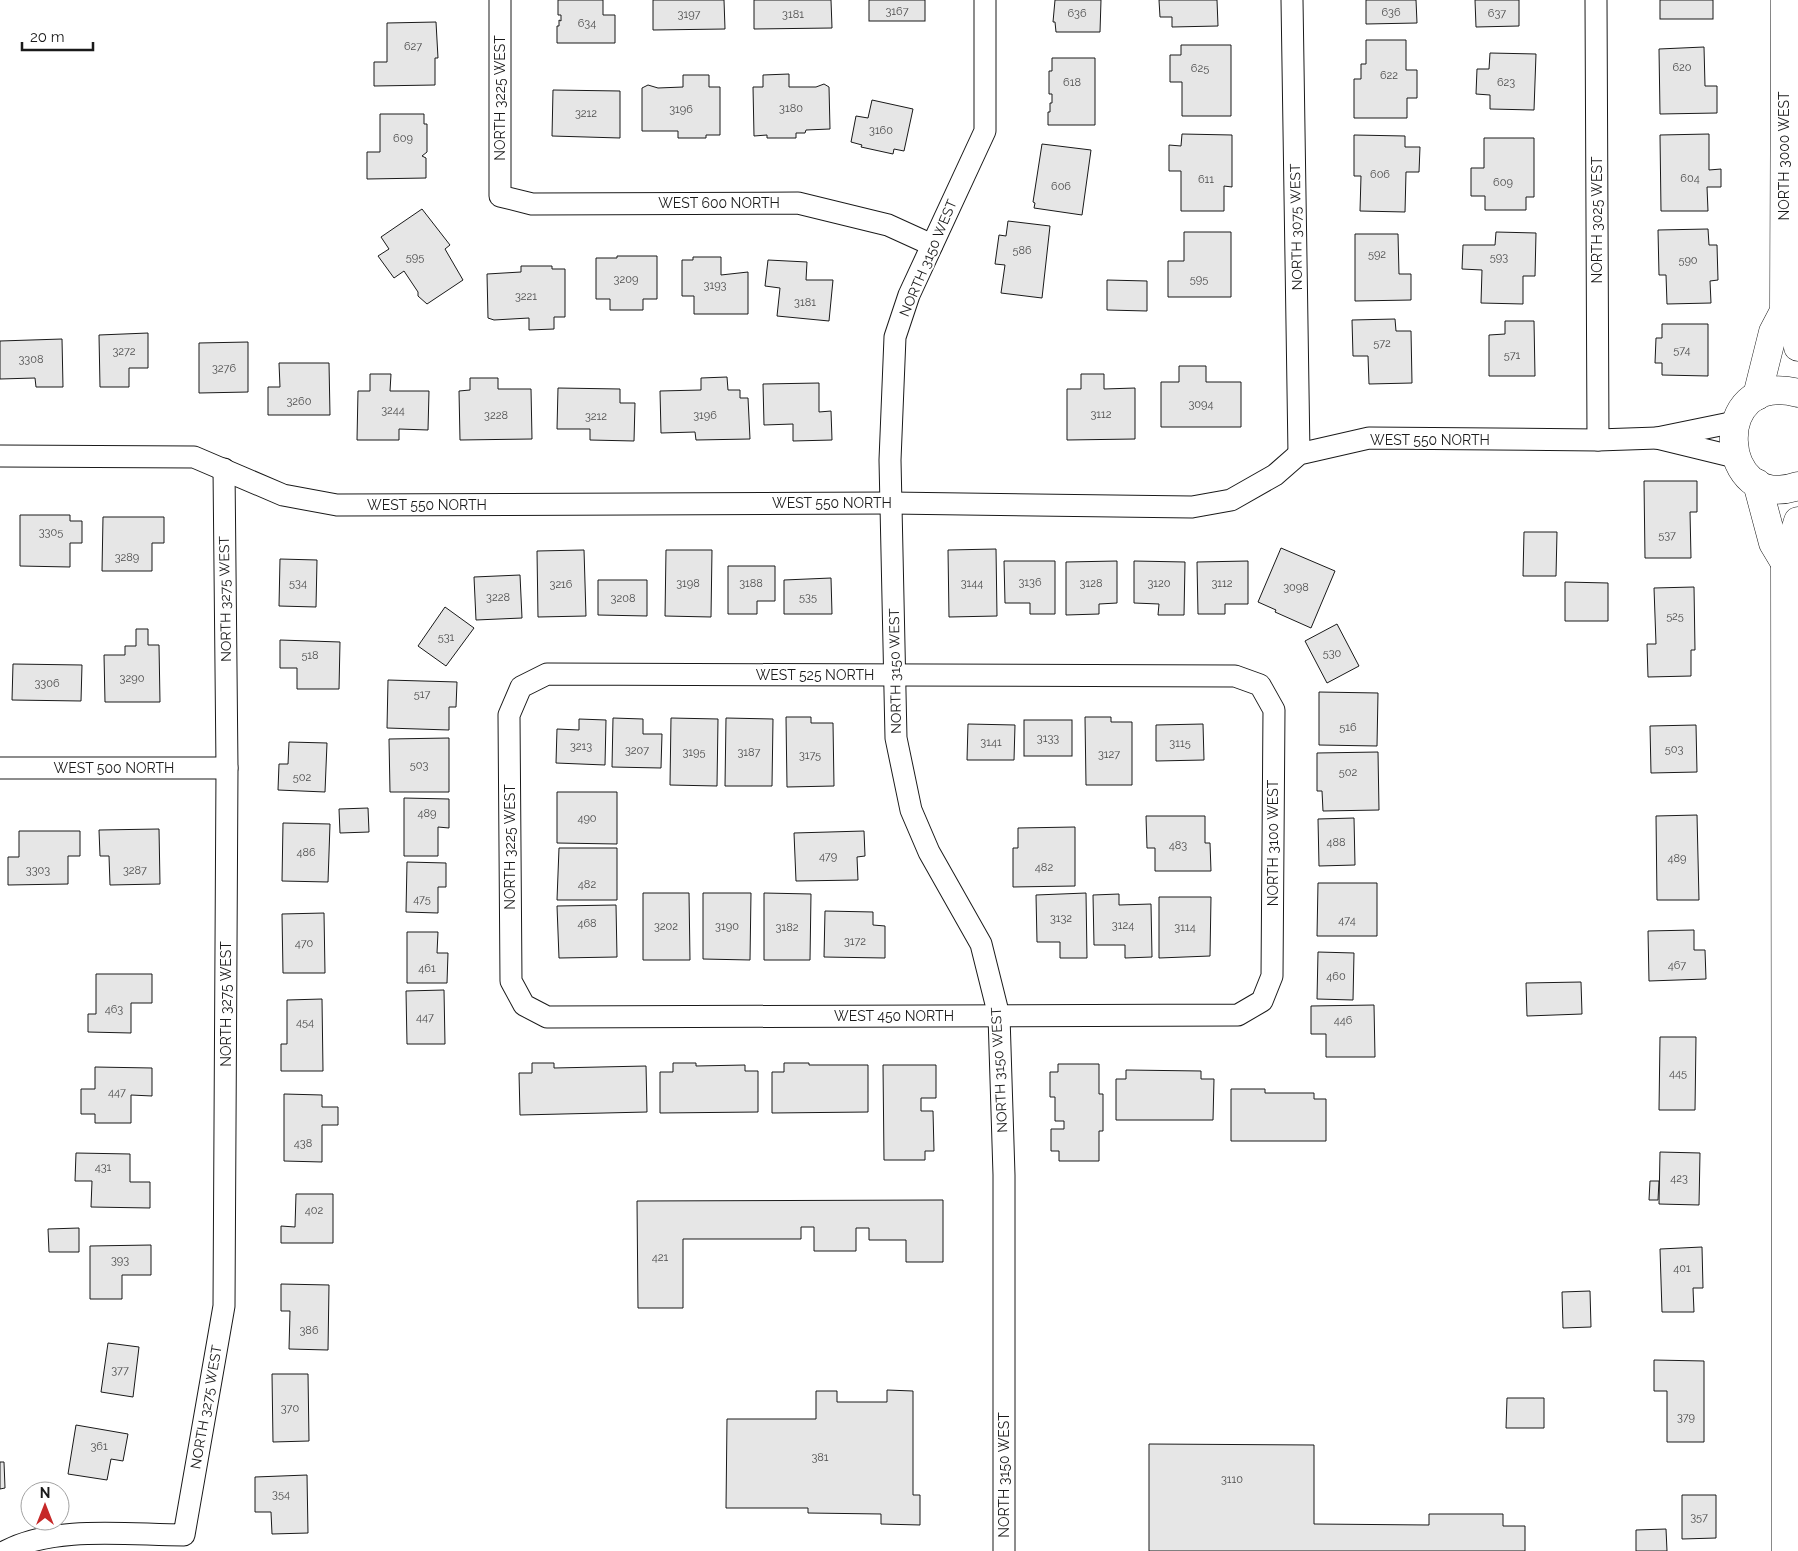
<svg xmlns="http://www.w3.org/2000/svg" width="1798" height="1551" font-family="Raleway,sans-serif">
<rect width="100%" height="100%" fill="#fff"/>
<g fill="#e6e6e6" stroke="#1a1a1a">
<polygon points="558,0 603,0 603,15 615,15 615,43 557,43 557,26 559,26 559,20 561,21 561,15 558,15"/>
<polygon points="653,0 724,0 725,29 653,30"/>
<polygon points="754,0 831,0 832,28 754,29"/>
<rect x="869" y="0" width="56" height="21"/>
<polygon points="1055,0 1101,0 1100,32 1056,32 1055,22 1053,22"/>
<polygon points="1159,0 1217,0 1218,26 1172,27 1172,17 1160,17"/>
<polygon points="1366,0 1416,0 1417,23 1366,24"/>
<polygon points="1475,0 1519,0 1519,26 1476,27"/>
<rect x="1660" y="0" width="53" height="19"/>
<polygon points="436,22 438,58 435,58 435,85 374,86 374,62 387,62 387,23"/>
<polygon points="1366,40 1406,40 1406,70 1417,70 1417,98 1407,98 1407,118 1354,118 1354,79 1361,79 1361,64 1366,64"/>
<polygon points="1181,45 1231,45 1231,116 1182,116 1182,82 1170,82 1170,55 1181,55"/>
<polygon points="1704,47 1705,86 1717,86 1717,113 1660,114 1659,49"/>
<polygon points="1490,53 1536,54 1534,110 1490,109 1490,95 1476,94 1477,69 1489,69"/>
<polygon points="1052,58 1095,58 1095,125 1048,125 1048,112 1050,112 1050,103 1052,103 1052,94 1049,94 1049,71 1052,71"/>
<polygon points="789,74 789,87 816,87 824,84 829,87 830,129 806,130 805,133 796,133 796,138 767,138 767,135 754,136 753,87 763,87 763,75"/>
<polygon points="683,75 709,75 709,87 720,87 720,135 706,135 706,138 678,138 678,131 642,131 642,88 648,85 658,88 683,87"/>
<polygon points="553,90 620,91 620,138 552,136"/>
<polygon points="872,100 913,109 904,151 894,149 893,154 861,147 862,145 851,142 856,116 868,118"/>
<polygon points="380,114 424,114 424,124 427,124 427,152 422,156 426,158 426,178 367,179 367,152 380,152"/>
<polygon points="1182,134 1232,135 1232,187 1224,186 1224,211 1181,211 1181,171 1169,171 1169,145 1181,146"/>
<polygon points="1709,134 1709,170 1721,169 1721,187 1707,187 1708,211 1661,211 1660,135"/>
<polygon points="1354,135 1405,136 1405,147 1420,147 1419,172 1406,172 1405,212 1360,211 1361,176 1354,176"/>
<polygon points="1484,138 1534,138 1534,197 1526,197 1526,210 1485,210 1485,196 1471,196 1471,168 1484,168"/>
<polygon points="1042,144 1091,150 1082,215 1034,208 1035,203 1033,202"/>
<polygon points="422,209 450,245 445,249 463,280 427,304 418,296 418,292 404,271 394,278 378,256 389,249 381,237"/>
<polygon points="1008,221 1050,226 1042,298 1001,293 1005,265 995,264 999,235 1006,236"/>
<polygon points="1708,229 1709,245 1717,245 1718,280 1710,281 1711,303 1667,304 1666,275 1659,275 1658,230"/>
<polygon points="1184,232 1231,232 1231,297 1168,297 1168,261 1184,261"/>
<polygon points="1496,232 1536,233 1535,276 1523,276 1523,304 1481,303 1482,270 1462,269 1463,245 1495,245"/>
<polygon points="1355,234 1398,234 1399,274 1411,274 1411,300 1355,301"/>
<polygon points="617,256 657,256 657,299 643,299 643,310 610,310 610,299 596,299 596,258 617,258"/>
<polygon points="693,257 721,257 721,275 748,272 748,314 694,314 694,296 682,296 682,260 693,260"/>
<polygon points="768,260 807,262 806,280 833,280 829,321 777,316 780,288 765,286"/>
<polygon points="521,266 552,266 552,269 565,269 565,317 554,317 554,329 529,330 529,318 494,320 488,318 487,274 521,272"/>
<polygon points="1107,280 1147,281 1147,311 1107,310"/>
<polygon points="1395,319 1396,331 1411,331 1412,383 1369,384 1368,356 1353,356 1352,320"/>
<polygon points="1505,321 1534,321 1535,376 1489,376 1489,335 1505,334"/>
<polygon points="1662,324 1708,324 1708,376 1662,375 1662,363 1655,363 1656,338 1662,338"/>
<polygon points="148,333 148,368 129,368 129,387 100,387 99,335"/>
<polygon points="62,339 63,387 36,387 35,378 0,379 0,341"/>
<polygon points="248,342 248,392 199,393 199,343"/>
<polygon points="279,363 329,363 330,415 268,415 268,387 280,387"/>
<polygon points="1179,366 1206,366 1206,382 1241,382 1241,427 1161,427 1161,382 1179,382"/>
<polygon points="370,374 391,374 390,391 429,391 428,430 399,429 399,440 357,440 358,391 370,391"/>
<polygon points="1081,374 1104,374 1104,389 1135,388 1135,439 1067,440 1067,389 1081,389"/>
<polygon points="727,377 728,390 740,390 740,398 748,398 750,439 696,440 695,432 661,433 660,391 701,390 701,378"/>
<polygon points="470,378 498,378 498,389 531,389 532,439 460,440 459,391 470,390"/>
<polygon points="819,383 819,412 831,411 832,440 793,441 793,424 764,425 763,384"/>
<polygon points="558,388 620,389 620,403 635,403 634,441 590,440 590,429 557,429"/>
<polygon points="1644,481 1697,481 1697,512 1690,512 1691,558 1645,558"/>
<polygon points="20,515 70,515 70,521 82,521 82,543 70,543 70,567 20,566"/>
<polygon points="103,517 164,517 164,543 152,543 152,571 102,571"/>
<polygon points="1524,532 1557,532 1556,576 1523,576"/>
<polygon points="1281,548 1335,571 1311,628 1275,612 1276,610 1258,602"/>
<polygon points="996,549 997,616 949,617 948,550"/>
<polygon points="584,550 586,616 538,617 537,551"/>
<polygon points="666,550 712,550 711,617 665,616"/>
<polygon points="280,559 317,560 316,607 279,606"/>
<polygon points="1004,561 1055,561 1055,614 1030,614 1030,603 1005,603"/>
<polygon points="1117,561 1117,603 1099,604 1099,614 1066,615 1066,562"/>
<polygon points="1134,561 1185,562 1184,615 1158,615 1159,604 1134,603"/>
<polygon points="1248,561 1248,604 1225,604 1225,614 1198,614 1197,562"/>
<polygon points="728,566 775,566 775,601 757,601 757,614 728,614"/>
<polygon points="520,575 522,618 476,620 474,577"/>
<polygon points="831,578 832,614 784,614 784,580"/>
<polygon points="598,580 647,580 647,616 598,615"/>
<polygon points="1565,582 1608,583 1608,621 1565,621"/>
<polygon points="1694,587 1695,650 1691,650 1691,676 1648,677 1647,644 1656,644 1654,588"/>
<polygon points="445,607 474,628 446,666 418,646"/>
<polygon points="1337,624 1359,666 1327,683 1305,641"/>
<polygon points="136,629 148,629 148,645 159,645 160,702 105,702 104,655 125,655 125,646 136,646"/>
<polygon points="280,640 340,642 339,689 297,689 297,668 280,668"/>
<polygon points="13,664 82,665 81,701 12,700"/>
<polygon points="388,680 457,682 456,707 449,707 449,730 387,728"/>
<polygon points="1319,692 1378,693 1377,746 1319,745"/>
<polygon points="786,717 811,717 811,723 833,723 834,786 787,787"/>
<polygon points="1085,717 1111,717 1111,722 1132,722 1132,785 1086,785"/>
<polygon points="613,718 643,719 643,734 662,734 661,768 612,767"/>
<polygon points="671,718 718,719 717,786 670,785"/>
<polygon points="726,718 773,719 772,786 725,786"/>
<polygon points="579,719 606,720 605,765 556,763 557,729 579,730"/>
<rect x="1024" y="720" width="48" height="36"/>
<polygon points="968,724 1015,725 1014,760 967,760"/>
<polygon points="1203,724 1204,760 1156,761 1156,725"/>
<polygon points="1696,725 1697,772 1651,773 1650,726"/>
<polygon points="449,738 449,792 390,792 389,739"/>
<polygon points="289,742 327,743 325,792 278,790 279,764 288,764"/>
<polygon points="1378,752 1379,810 1323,811 1322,791 1317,791 1317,753"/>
<polygon points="557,792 617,792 617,844 557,843"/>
<polygon points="404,798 449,799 449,828 438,827 438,856 404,856"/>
<polygon points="368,808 369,832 340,833 339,809"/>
<polygon points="1697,815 1699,900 1657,900 1656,816"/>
<polygon points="1146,816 1205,816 1205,843 1210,843 1211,871 1155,871 1155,848 1147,848"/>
<polygon points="1354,818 1355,865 1319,866 1318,819"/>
<polygon points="283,823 330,824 328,882 282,881"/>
<polygon points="1075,827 1075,886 1013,887 1013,848 1018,848 1018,828"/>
<polygon points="159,829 160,884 110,885 109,856 100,856 99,830"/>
<polygon points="19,831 80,831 80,856 68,856 68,884 8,885 8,857 19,857"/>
<polygon points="864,831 865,856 857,857 858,880 796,881 794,833"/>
<polygon points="559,848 617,848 617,900 557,900"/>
<polygon points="407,862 446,863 446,887 438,887 438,913 406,912"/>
<polygon points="1318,883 1377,883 1377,936 1317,936"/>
<polygon points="643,893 689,893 690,960 643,960"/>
<polygon points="703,893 751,893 750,960 703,959"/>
<polygon points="764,893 811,894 810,960 764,960"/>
<polygon points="1086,893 1087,958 1060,958 1060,942 1037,942 1036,895"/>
<polygon points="1119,894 1119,905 1151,904 1152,957 1125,958 1125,945 1094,945 1093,895"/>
<polygon points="1159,897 1211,897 1210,956 1159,958"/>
<polygon points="616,905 617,957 559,958 557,906"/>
<polygon points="825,911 873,912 873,925 885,926 885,958 824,957"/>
<polygon points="324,913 325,973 283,973 282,914"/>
<polygon points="1694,930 1694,950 1705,950 1706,979 1649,981 1648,931"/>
<polygon points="407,932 438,932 437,953 448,953 447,983 407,983"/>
<polygon points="1318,952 1354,953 1353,1000 1317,999"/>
<polygon points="96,974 152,974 152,1003 131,1003 131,1033 88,1032 88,1014 96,1014"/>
<polygon points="1581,982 1582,1014 1527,1016 1526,983"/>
<polygon points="444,990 445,1044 407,1044 406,991"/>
<polygon points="322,999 323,1071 281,1071 281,1044 287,1044 287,1000"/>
<polygon points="1374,1005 1375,1057 1326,1057 1326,1034 1311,1034 1311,1006"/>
<polygon points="1660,1037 1696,1037 1695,1110 1659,1110"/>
<polygon points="532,1063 554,1063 554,1068 646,1066 647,1112 520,1115 519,1073 532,1073"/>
<polygon points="673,1063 696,1063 696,1066 745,1065 745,1071 758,1071 758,1112 660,1113 660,1072 673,1072"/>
<polygon points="784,1063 809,1063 809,1065 868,1065 868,1112 772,1113 772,1072 784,1072"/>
<polygon points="1058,1064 1099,1064 1099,1094 1103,1094 1103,1131 1099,1131 1099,1161 1059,1161 1059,1151 1051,1151 1051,1129 1064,1129 1064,1121 1055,1121 1055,1097 1050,1097 1050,1072 1058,1072"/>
<polygon points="883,1065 936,1065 936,1098 921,1098 921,1111 933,1111 934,1151 925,1151 925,1160 884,1160"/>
<polygon points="95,1067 152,1068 152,1096 131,1095 131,1123 95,1123 95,1114 81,1114 81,1089 95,1089"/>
<polygon points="1126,1070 1201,1071 1201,1079 1214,1079 1213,1120 1116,1120 1116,1079 1126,1079"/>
<polygon points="1231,1089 1265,1089 1265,1093 1314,1093 1314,1099 1326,1099 1326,1141 1231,1141"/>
<polygon points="284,1094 322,1095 322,1107 338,1107 338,1125 322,1125 322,1162 284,1161"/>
<polygon points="1660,1152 1700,1153 1699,1205 1659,1204"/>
<polygon points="76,1153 130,1154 130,1182 150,1182 150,1208 91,1207 92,1181 75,1181"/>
<polygon points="1650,1181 1659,1181 1658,1200 1649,1200"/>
<polygon points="296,1194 333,1194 333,1243 281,1243 281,1226 295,1227"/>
<polygon points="943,1200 943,1262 906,1262 906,1240 869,1240 869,1228 856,1228 856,1251 814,1251 814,1227 801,1227 801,1239 683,1239 683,1308 638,1308 637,1201"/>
<polygon points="79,1228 79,1252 49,1252 48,1229"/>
<polygon points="151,1245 151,1275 122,1275 122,1299 90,1299 90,1246"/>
<polygon points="1702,1247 1703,1288 1693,1288 1694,1312 1662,1312 1660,1249"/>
<polygon points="281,1284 329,1285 328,1350 289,1349 290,1311 281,1311"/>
<polygon points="1590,1291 1591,1327 1563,1328 1562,1292"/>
<polygon points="108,1343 139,1347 133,1397 101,1392"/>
<polygon points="1654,1360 1704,1361 1704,1442 1667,1442 1667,1391 1654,1391"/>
<polygon points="272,1374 308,1374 309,1441 273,1442"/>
<polygon points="887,1390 913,1391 913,1495 920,1495 920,1525 881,1524 881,1514 808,1513 808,1508 726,1508 727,1419 816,1419 816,1391 837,1391 837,1402 887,1402"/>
<polygon points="1507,1398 1544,1398 1544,1428 1506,1428"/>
<polygon points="76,1425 128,1434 123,1461 111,1459 107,1480 68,1474"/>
<polygon points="1149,1444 1314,1445 1314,1524 1429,1525 1429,1514 1503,1514 1503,1526 1525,1526 1525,1551 1149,1551"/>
<polygon points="0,1462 4,1462 5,1488 0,1489"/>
<polygon points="307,1475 308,1533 272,1534 271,1512 255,1512 255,1477"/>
<polygon points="1682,1495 1716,1495 1716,1538 1682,1539"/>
<polygon points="1666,1529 1667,1551 1636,1551 1636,1530"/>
</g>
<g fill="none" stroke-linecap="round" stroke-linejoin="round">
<g stroke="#1a1a1a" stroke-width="23">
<g id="minor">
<polyline points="500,0 500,196 532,204 798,203 888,225 932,245"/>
<polyline points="985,0 985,131 909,295 895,337 890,460 896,738 911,810 929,852 981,944 999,1016 1004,1175 1004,1551"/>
<polyline points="1292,0 1299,454"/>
<polyline points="1596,0 1598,440"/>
<polyline points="1735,422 1657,438 1735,457"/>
<polyline points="0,456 194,457 283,495 337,505 891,503 1192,507 1231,500 1275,475 1299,454 1369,438 1598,440 1657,438"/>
<polygon points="547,674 1235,676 1260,685 1274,710 1272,976 1262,1001 1238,1015 547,1017 524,1005 511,981 509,715 521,687"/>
<polyline points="0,768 227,768"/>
<path d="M 6,1551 C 55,1525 129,1535 184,1535 L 224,1306 L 227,768 L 224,469"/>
</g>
</g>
<g stroke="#1a1a1a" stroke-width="29">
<g id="secondary">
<polyline points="1784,311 1796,334 1798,347"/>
<path d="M 1798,393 C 1707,369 1718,515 1798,486"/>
<polyline points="1757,396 1773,332 1784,311 1785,0"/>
<polyline points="1757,483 1773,543 1785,563"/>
<polyline points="1786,1551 1785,563 1798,521"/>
</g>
</g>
<use href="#minor" stroke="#fff" stroke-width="21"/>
<use href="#secondary" stroke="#fff" stroke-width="28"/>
</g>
<g text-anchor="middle" stroke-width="4" stroke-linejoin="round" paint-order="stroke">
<g font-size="11" fill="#4d4d4d">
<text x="897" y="15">3167</text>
<text x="1391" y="16">636</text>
<text x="1077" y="17">636</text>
<text x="1497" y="17">637</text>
<text x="689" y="18">3197</text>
<text x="793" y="18">3181</text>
<text x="587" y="27">634</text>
<text x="413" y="50">627</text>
<text x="1682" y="71">620</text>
<text x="1200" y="72">625</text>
<text x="1389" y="79">622</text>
<text x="1072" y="86">618</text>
<text x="1506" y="86">623</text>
<text x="791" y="112">3180</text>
<text x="681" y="113">3196</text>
<text x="586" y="117">3212</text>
<text x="881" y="134">3160</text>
<text x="403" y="142">609</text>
<text x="1380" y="178">606</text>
<text x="1690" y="182">604</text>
<text x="1206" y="183">611</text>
<text x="1503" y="186">609</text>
<text x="1061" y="190">606</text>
<text x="1022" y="254">586</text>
<text x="1377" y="258">592</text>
<text x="415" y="261">595</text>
<text x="1499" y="261">593</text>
<text x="1688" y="264">590</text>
<text x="626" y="283">3209</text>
<text x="1199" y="283">595</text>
<text x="715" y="289">3193</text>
<text x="526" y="300">3221</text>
<text x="805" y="306">3181</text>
<text x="1382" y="347">572</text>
<text x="1682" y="354">574</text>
<text x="124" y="355">3272</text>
<text x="1512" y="359">571</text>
<text x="31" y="363">3308</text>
<text x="224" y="372">3276</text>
<text x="299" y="405">3260</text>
<text x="1201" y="408">3094</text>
<text x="393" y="414">3244</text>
<text x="1101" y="418">3112</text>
<text x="496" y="419">3228</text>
<text x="705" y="419">3196</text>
<text x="596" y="420">3212</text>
<text x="51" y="536">3305</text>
<text x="1667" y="539">537</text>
<text x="127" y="561">3289</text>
<text x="1030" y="586">3136</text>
<text x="298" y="587">534</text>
<text x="688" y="587">3198</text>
<text x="751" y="587">3188</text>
<text x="972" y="587">3144</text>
<text x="1091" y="587">3128</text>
<text x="1159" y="587">3120</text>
<text x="1222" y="587">3112</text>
<text x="561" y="588">3216</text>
<text x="1296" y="591">3098</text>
<text x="498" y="601">3228</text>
<text x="808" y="601">535</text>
<text x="623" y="602">3208</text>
<text x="1675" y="620">525</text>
<text x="446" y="641">531</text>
<text x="1332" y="657">530</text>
<text x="310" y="659">518</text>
<text x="132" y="682">3290</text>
<text x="47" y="687">3306</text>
<text x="422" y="698">517</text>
<text x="1348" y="731">516</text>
<text x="1048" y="742">3133</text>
<text x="991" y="746">3141</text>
<text x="1180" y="747">3115</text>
<text x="581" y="750">3213</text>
<text x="1674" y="753">503</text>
<text x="637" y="754">3207</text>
<text x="694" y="756">3195</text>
<text x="749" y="756">3187</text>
<text x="1109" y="758">3127</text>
<text x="810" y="759">3175</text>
<text x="419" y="769">503</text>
<text x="1348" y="776">502</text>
<text x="302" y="781">502</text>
<text x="427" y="817">489</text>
<text x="587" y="822">490</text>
<text x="1336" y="846">488</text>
<text x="1178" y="849">483</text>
<text x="306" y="856">486</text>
<text x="828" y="860">479</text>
<text x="1677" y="862">489</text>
<text x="1044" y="871">482</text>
<text x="38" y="874">3303</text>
<text x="135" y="874">3287</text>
<text x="587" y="888">482</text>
<text x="422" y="903">475</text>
<text x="1061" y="922">3132</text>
<text x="1347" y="924">474</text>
<text x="587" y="927">468</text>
<text x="1123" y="929">3124</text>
<text x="666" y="930">3202</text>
<text x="727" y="930">3190</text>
<text x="787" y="931">3182</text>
<text x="1185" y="931">3114</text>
<text x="855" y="945">3172</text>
<text x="304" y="947">470</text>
<text x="1677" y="969">467</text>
<text x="427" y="972">461</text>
<text x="1336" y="980">460</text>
<text x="114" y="1013">463</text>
<text x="425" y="1021">447</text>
<text x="1343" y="1024">446</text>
<text x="305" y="1026">454</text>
<text x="1678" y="1077">445</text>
<text x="117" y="1096">447</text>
<text x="303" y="1147">438</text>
<text x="103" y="1171">431</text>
<text x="1679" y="1182">423</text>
<text x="314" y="1214">402</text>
<text x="660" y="1261">421</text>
<text x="120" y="1264">393</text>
<text x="1682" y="1272">401</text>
<text x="309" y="1334">386</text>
<text x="120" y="1374">377</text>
<text x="290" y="1412">370</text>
<text x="1686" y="1421">379</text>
<text x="99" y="1450">361</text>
<text x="820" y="1461">381</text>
<text x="1232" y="1483">3110</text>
<text x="281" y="1498">354</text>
<text x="1699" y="1521">357</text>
</g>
<g font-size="14" fill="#1a1a1a" stroke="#fff">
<text transform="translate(500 98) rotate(-90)" y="5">NORTH 3225 WEST</text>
<text transform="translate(1784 156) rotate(-90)" y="5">NORTH 3000 WEST</text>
<text x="719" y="208">WEST 600 NORTH</text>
<text transform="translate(1597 220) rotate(-90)" y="5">NORTH 3025 WEST</text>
<text transform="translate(1296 227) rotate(-91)" y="5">NORTH 3075 WEST</text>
<text transform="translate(928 258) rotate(-67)" y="5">NORTH 3150 WEST</text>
<text x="1430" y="445">WEST 550 NORTH</text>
<text x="832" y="508">WEST 550 NORTH</text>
<text x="427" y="510">WEST 550 NORTH</text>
<text transform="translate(225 599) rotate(-91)" y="5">NORTH 3275 WEST</text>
<text transform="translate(895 671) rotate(-91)" y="5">NORTH 3150 WEST</text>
<text x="815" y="680">WEST 525 NORTH</text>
<text x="114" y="773">WEST 500 NORTH</text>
<text transform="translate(1273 843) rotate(-90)" y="5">NORTH 3100 WEST</text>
<text transform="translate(510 847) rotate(-90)" y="5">NORTH 3225 WEST</text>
<text transform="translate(226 1004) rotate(-90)" y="5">NORTH 3275 WEST</text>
<text x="894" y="1021">WEST 450 NORTH</text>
<text transform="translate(999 1070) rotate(-93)" y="5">NORTH 3150 WEST</text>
<text transform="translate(206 1407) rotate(-80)" y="5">NORTH 3275 WEST</text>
<text transform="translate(1004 1475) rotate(-90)" y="5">NORTH 3150 WEST</text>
</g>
</g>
<g transform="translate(45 1506)"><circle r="24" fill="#ffffff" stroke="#a3a3a3"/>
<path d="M0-4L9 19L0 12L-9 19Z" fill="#c62828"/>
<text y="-8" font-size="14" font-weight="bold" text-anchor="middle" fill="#1a1a1a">N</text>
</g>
<path d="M22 42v8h71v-8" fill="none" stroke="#1a1a1a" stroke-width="2.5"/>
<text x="30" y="42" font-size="15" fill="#1a1a1a" stroke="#ffffff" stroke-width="4" paint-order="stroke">20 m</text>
</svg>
